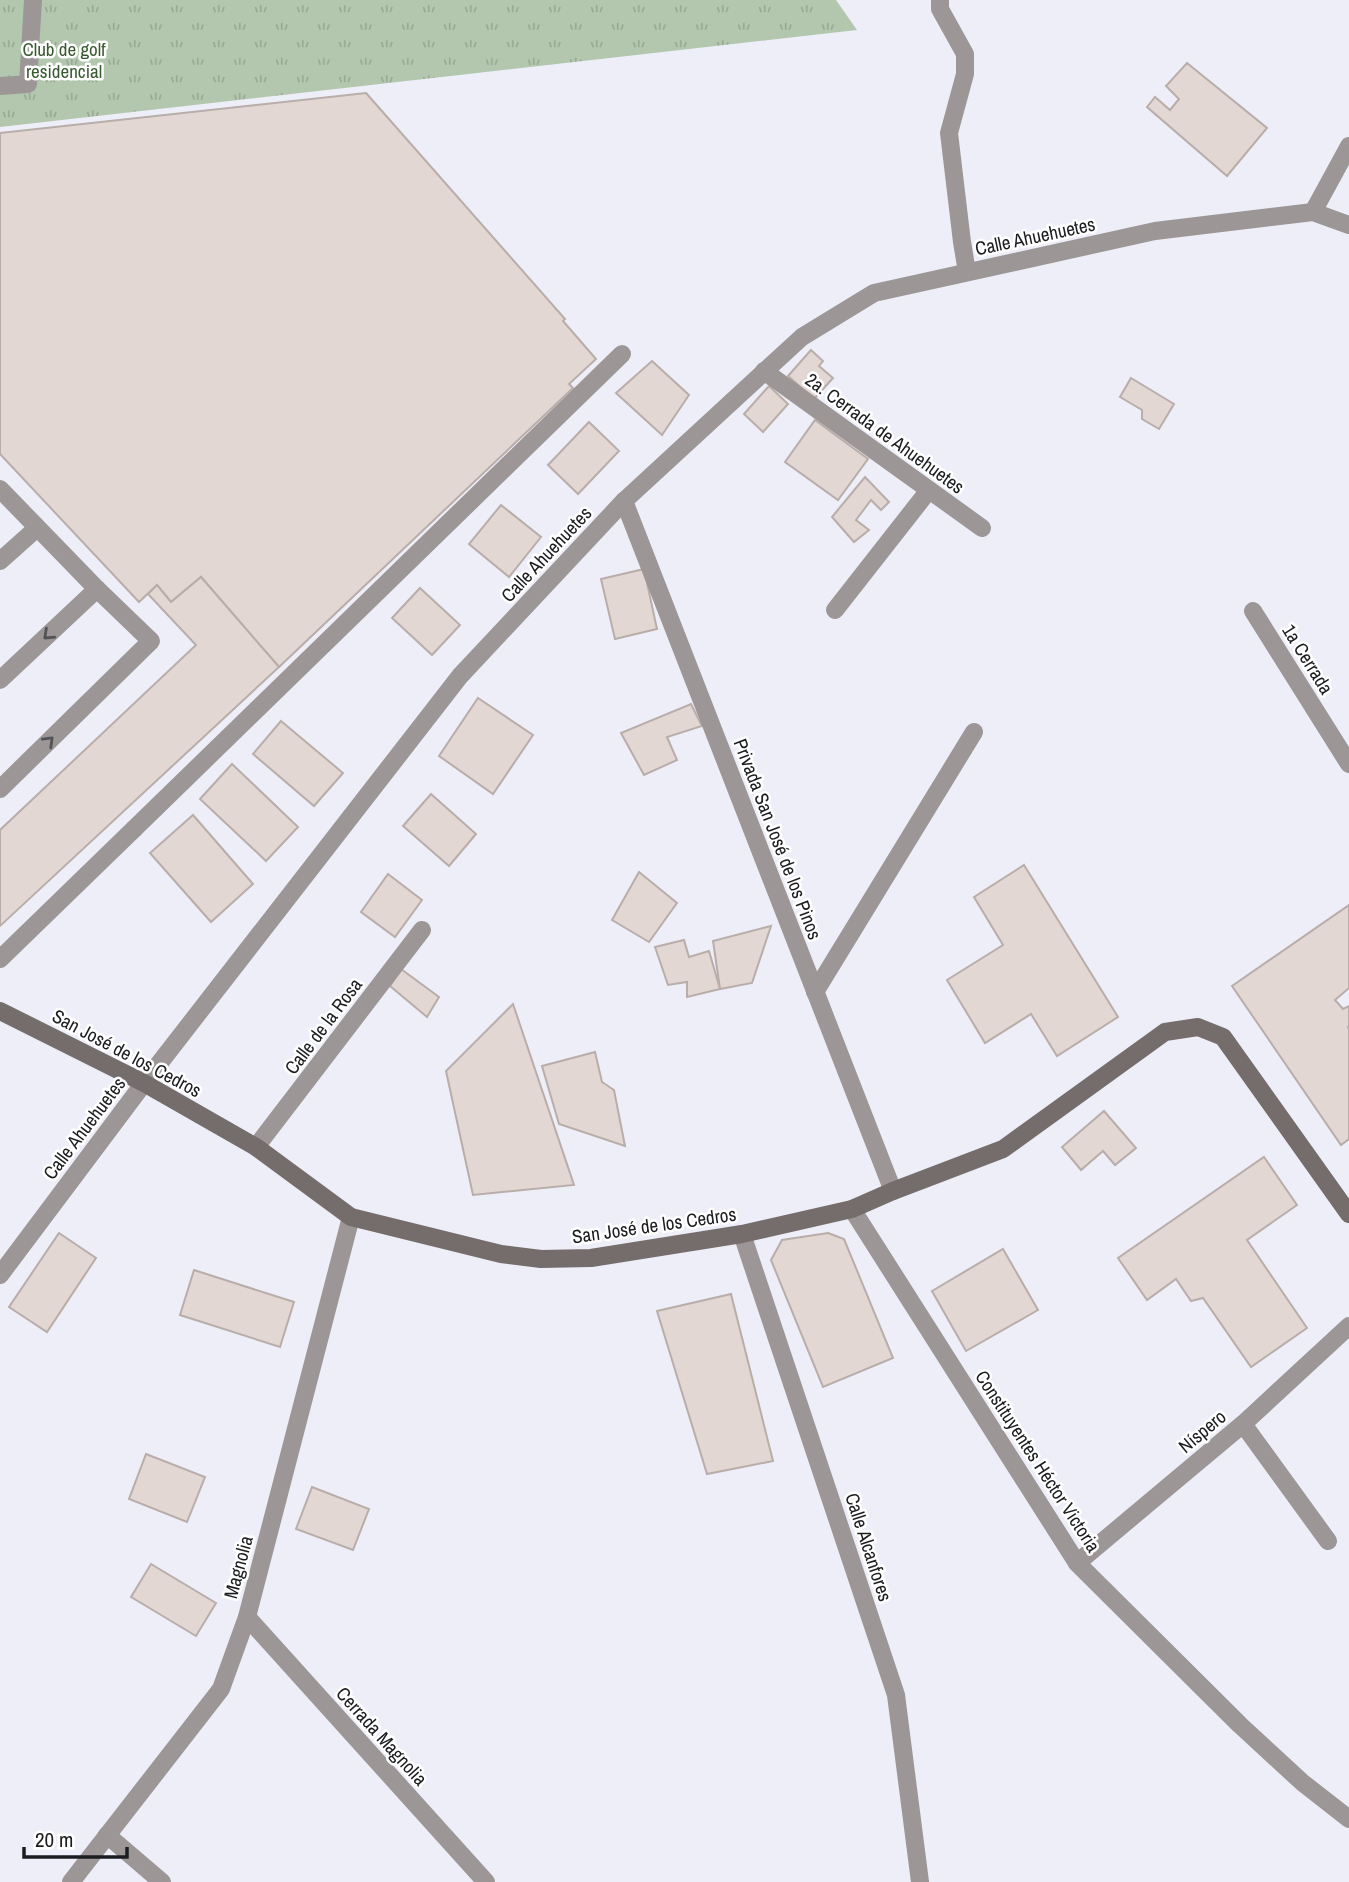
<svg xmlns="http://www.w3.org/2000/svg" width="1349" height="1882" font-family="'Archivo Narrow',sans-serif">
<defs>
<pattern id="grass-tufts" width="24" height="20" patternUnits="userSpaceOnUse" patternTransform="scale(1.75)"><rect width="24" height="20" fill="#b3c7af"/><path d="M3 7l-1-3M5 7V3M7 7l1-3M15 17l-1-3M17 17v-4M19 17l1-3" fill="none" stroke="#99aa96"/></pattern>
</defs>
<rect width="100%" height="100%" fill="#eeeef9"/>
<polygon fill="url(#grass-tufts)" points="0,0 836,0 857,30 0,127"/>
<g fill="#e3d7d3" stroke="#b8ada9" stroke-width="2">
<polygon points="1187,63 1267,128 1227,176 1147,107 1155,97 1170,110 1179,99 1166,86"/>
<polygon points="366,93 565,319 563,321 596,359 569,384 573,388 279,667 201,577 171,602 157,585 139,602 0,454 0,133"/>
<polygon points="811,350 823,361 819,366 833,378 814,399 788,376"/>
<polygon points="652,361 689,395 662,435 616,393"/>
<polygon points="1131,378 1174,404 1159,429 1142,419 1142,410 1120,397"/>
<polygon points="769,386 788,404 763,432 744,414"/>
<polygon points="815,420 868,459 838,500 785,462"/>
<polygon points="589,422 619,451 578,494 548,465"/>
<polygon points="865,477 889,502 881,510 871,500 856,520 869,530 854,542 832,517"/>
<polygon points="501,505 541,537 509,577 469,544"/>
<polygon points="644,569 657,629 615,639 601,579"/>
<polygon points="201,577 279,667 0,926 0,830 196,645 148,594 157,585 171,602"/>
<polygon points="420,588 460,625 432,655 392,618"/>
<polygon points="478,698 533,735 493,794 439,756"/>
<polygon points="691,704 702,726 667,737 677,760 644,775 621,733"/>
<polygon points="281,721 343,773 314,806 253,754"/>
<polygon points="232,764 298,827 266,861 200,799"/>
<polygon points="431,794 476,834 449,866 403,826"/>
<polygon points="193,815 253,884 211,922 150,853"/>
<polygon points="1024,865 1118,1017 1057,1056 1031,1014 985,1043 947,980 1003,945 974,897"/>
<polygon points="639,872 677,903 649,942 612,920"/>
<polygon points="388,874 422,900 395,937 361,912"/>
<polygon points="1349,905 1349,988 1335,1000 1343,1009 1349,1006 1349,1026 1348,1027 1349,1029 1349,1139 1341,1145 1232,986"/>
<polygon points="771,926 752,983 720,989 713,941"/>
<polygon points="684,940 689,957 709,951 720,989 687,997 687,982 668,985 655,947"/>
<polygon points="401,969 439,997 427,1017 390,986"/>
<polygon points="513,1004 574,1185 473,1195 446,1071"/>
<polygon points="595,1052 602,1082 614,1090 625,1146 559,1124 542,1066"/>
<polygon points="1104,1111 1136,1148 1115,1165 1103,1151 1081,1170 1062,1147"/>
<polygon points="1264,1157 1297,1205 1247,1240 1307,1328 1251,1367 1203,1298 1191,1301 1176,1279 1147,1300 1118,1258"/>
<polygon points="59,1233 96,1258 47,1332 9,1307"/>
<polygon points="828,1233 844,1239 893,1358 823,1387 771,1260 782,1240"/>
<polygon points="1003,1249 1038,1310 966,1351 932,1291"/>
<polygon points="194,1270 294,1302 280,1347 180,1315"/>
<polygon points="731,1294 773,1461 707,1474 657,1311"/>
<polygon points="146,1454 205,1477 187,1522 129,1499"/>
<polygon points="312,1487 369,1509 353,1550 296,1529"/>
<polygon points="151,1564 216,1603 196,1636 131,1597"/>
</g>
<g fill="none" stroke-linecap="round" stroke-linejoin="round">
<g stroke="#9c9796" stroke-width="18">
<polyline points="940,0 940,9 965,54 965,74 949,133 962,242 967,272"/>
<polyline points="0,86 28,84 33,0"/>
<polyline points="0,489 97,589 151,641 0,789"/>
<polyline points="0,561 37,528"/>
<polyline points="0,680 97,589"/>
<polyline points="0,959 134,829"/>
</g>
<g stroke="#9c9796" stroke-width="18">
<polyline points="1313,212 1349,146"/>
<polyline points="764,371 982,528"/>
<polyline points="624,501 893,1191"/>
<polyline points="835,610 929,490"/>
<polyline points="1253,611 1349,764"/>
<polyline points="134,829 622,354"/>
<polyline points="815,992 974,732"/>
<polyline points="256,1147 422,930"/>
<polyline points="852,1209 1077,1563 1240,1725 1303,1783 1349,1819"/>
<polyline points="742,1234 896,1695 920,1882"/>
<polyline points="0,1275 144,1083 460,676 624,501 802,337 874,293 1155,231 1313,212 1349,225"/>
<polyline points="1243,1424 1328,1541"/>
<polyline points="1077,1563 1243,1424 1349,1326"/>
<polyline points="247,1617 486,1882"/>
<polyline points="107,1835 162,1882"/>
<polyline points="71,1882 221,1689 247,1617 351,1217"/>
</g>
<polyline stroke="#746d6b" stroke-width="18" points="0,1011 144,1083 256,1147 351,1217 501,1254 541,1259 591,1258 742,1234 852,1209 893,1191 1003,1149 1165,1032 1198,1027 1223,1037 1349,1214"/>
</g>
<defs><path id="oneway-chevron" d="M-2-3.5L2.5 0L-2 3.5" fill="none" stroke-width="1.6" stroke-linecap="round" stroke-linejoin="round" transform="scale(1.75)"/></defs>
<g stroke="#555355">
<use href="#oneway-chevron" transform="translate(48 635) rotate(137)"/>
<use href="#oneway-chevron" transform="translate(49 741) rotate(-44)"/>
</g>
<g text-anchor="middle" stroke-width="5" stroke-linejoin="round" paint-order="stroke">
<g font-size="19" fill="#385931" stroke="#fff">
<text x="64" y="56">Club de golf<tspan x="64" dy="22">residencial</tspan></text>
</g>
<g font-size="19" fill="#1b1c1f" stroke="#fff">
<text transform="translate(1035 236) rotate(-12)" y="7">Calle Ahuehuetes</text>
<text transform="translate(885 433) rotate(36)" y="7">2a. Cerrada de Ahuehuetes</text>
<text transform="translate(546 554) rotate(-47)" y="7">Calle Ahuehuetes</text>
<text transform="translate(1308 659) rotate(58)" y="7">1a Cerrada</text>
<text transform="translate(778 839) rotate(69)" y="7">Privada San José de los Pinos</text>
<text transform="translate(323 1026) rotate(-53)" y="7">Calle de la Rosa</text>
<text transform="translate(127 1053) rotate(28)" y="7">San José de los Cedros</text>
<text transform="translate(84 1128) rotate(-53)" y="7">Calle Ahuehuetes</text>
<text transform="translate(654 1225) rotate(-8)" y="7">San José de los Cedros</text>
<text transform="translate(1202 1431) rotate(-40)" y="7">Níspero</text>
<text transform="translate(1038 1461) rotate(57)" y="7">Constituyentes Héctor Victoria</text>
<text transform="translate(869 1547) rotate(72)" y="7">Calle Alcanfores</text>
<text transform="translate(238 1567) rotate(-75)" y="7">Magnolia</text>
<text transform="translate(382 1736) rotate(48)" y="7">Cerrada Magnolia</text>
</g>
</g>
<path d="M24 1847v10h103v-10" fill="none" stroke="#1b1c1f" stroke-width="3.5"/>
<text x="35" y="1847" font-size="21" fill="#1b1c1f" stroke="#ffffff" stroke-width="5" paint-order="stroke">20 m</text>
</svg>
